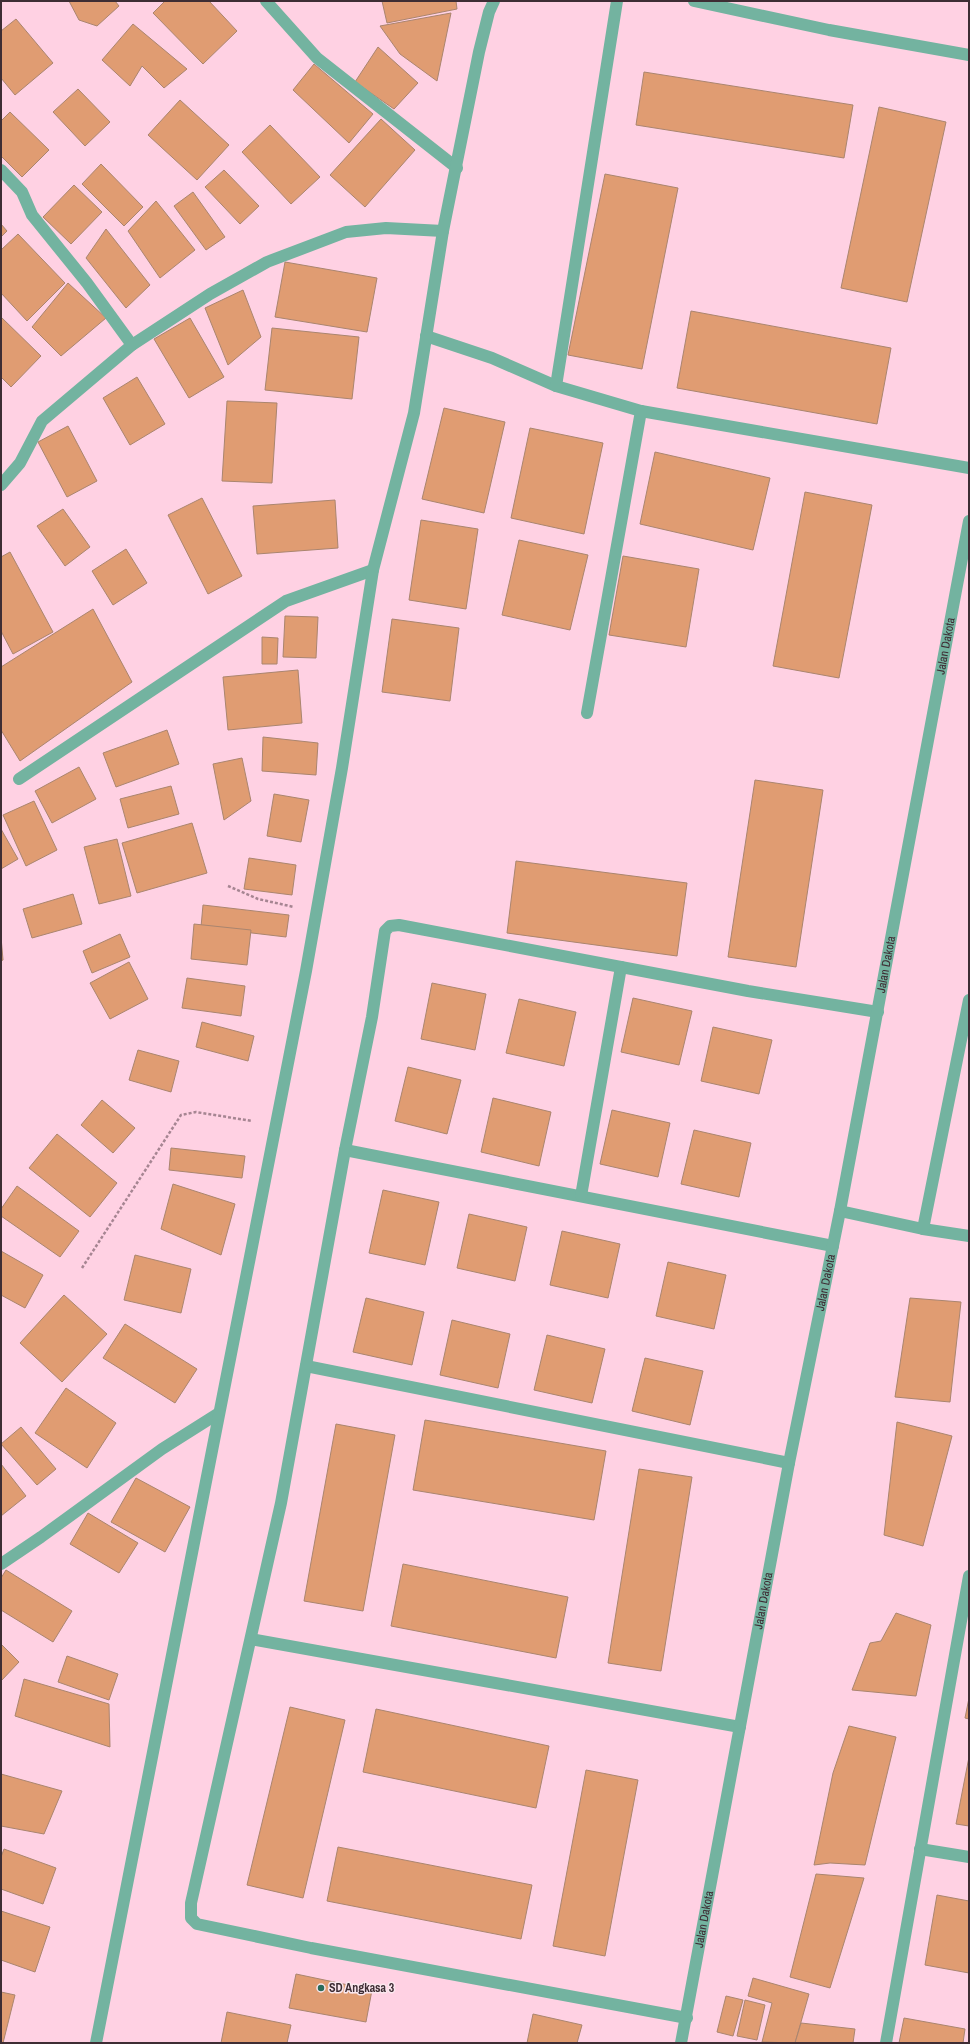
<svg xmlns="http://www.w3.org/2000/svg" width="970" height="2044" font-family="'Archivo Narrow',sans-serif">
<rect width="100%" height="100%" fill="#ffd1e3"/>
<g fill="#e09c72" stroke="#aa856f">
<polygon points="69,1 115,1 119,6 97,26 79,20"/>
<polygon points="165,1 209,1 237,31 203,64 153,13"/>
<polygon points="382,1 456,1 457,9 387,23"/>
<polygon points="451,13 437,81 400,54 380,26"/>
<polygon points="16,19 53,63 15,95 1,78 1,31"/>
<polygon points="133,24 187,69 164,88 142,66 130,86 102,60"/>
<polygon points="378,47 418,83 394,109 355,82"/>
<polygon points="314,64 373,114 349,143 293,90"/>
<polygon points="644,72 853,105 844,158 636,125"/>
<polygon points="78,89 110,122 85,146 53,112"/>
<polygon points="180,100 229,145 197,180 148,135"/>
<polygon points="879,107 946,122 907,302 841,288"/>
<polygon points="10,112 49,150 22,177 1,156 1,121"/>
<polygon points="381,119 415,150 365,207 330,175"/>
<polygon points="270,125 320,177 291,204 242,152"/>
<polygon points="101,164 143,207 124,226 82,184"/>
<polygon points="224,170 259,206 240,224 205,187"/>
<polygon points="605,174 678,188 642,369 568,355"/>
<polygon points="74,185 102,212 71,244 43,217"/>
<polygon points="193,192 225,237 206,250 174,206"/>
<polygon points="156,201 195,250 160,278 128,231"/>
<polygon points="1,224 7,231 1,237"/>
<polygon points="106,229 150,285 126,308 86,258"/>
<polygon points="18,234 65,283 27,321 1,293 1,250"/>
<polygon points="285,262 377,278 367,332 275,317"/>
<polygon points="68,283 106,318 61,356 32,327"/>
<polygon points="243,290 261,337 228,365 205,308"/>
<polygon points="691,311 891,348 877,424 677,388"/>
<polygon points="1,317 41,356 11,387 1,377"/>
<polygon points="190,318 224,377 189,398 154,339"/>
<polygon points="272,328 359,337 352,399 265,390"/>
<polygon points="137,377 165,424 130,445 103,398"/>
<polygon points="227,401 277,403 272,483 222,481"/>
<polygon points="444,408 505,422 484,513 422,499"/>
<polygon points="68,426 97,481 67,497 38,442"/>
<polygon points="530,428 603,443 584,534 511,518"/>
<polygon points="655,452 770,478 753,550 640,524"/>
<polygon points="805,492 872,505 839,678 773,666"/>
<polygon points="202,498 242,576 208,594 168,515"/>
<polygon points="335,500 338,548 257,554 253,506"/>
<polygon points="63,509 90,547 65,566 37,526"/>
<polygon points="421,520 478,529 466,609 409,600"/>
<polygon points="519,540 588,555 570,630 502,615"/>
<polygon points="126,549 147,583 113,605 92,571"/>
<polygon points="10,552 53,632 13,654 1,631 1,557"/>
<polygon points="623,556 699,569 686,647 609,635"/>
<polygon points="93,609 132,682 20,761 1,730 1,667"/>
<polygon points="285,616 318,617 316,658 283,657"/>
<polygon points="392,619 459,628 450,701 382,692"/>
<polygon points="262,637 278,638 277,664 262,664"/>
<polygon points="298,670 302,723 228,730 223,677"/>
<polygon points="167,730 179,764 116,787 103,753"/>
<polygon points="263,737 318,743 316,775 262,771"/>
<polygon points="242,758 251,801 224,820 213,764"/>
<polygon points="79,767 96,799 52,823 35,791"/>
<polygon points="755,780 823,790 796,967 728,957"/>
<polygon points="171,786 179,814 128,828 120,799"/>
<polygon points="274,794 309,800 301,842 267,836"/>
<polygon points="34,801 57,850 26,866 3,815"/>
<polygon points="192,823 207,873 137,893 122,843"/>
<polygon points="1,829 18,859 1,869"/>
<polygon points="117,839 131,896 99,904 84,847"/>
<polygon points="249,858 296,865 292,895 244,889"/>
<polygon points="516,861 687,883 677,956 507,933"/>
<polygon points="73,894 82,924 32,938 23,909"/>
<polygon points="203,905 289,915 286,937 201,927"/>
<polygon points="194,924 251,930 247,965 191,959"/>
<polygon points="120,934 130,957 92,973 83,951"/>
<polygon points="1,937 3,960 1,961"/>
<polygon points="129,962 148,999 110,1019 90,983"/>
<polygon points="187,978 245,986 241,1016 182,1008"/>
<polygon points="432,983 486,994 475,1050 421,1039"/>
<polygon points="633,998 692,1011 679,1065 621,1052"/>
<polygon points="519,999 576,1012 564,1066 506,1053"/>
<polygon points="202,1022 254,1036 248,1061 196,1047"/>
<polygon points="713,1027 772,1040 759,1094 701,1081"/>
<polygon points="138,1050 179,1061 171,1092 129,1080"/>
<polygon points="408,1067 461,1080 447,1134 395,1121"/>
<polygon points="493,1098 551,1112 539,1166 481,1152"/>
<polygon points="102,1100 135,1128 113,1153 81,1125"/>
<polygon points="612,1110 670,1123 658,1177 600,1164"/>
<polygon points="694,1130 751,1143 739,1197 681,1184"/>
<polygon points="57,1134 117,1183 90,1217 29,1168"/>
<polygon points="171,1148 245,1156 242,1178 169,1170"/>
<polygon points="173,1184 235,1204 221,1255 161,1229"/>
<polygon points="17,1186 79,1231 60,1257 1,1216 1,1209"/>
<polygon points="383,1190 439,1202 425,1265 369,1253"/>
<polygon points="469,1214 527,1227 515,1281 457,1268"/>
<polygon points="562,1231 620,1244 608,1298 550,1285"/>
<polygon points="1,1251 43,1275 25,1308 1,1295"/>
<polygon points="135,1255 191,1269 181,1313 124,1300"/>
<polygon points="668,1262 726,1275 714,1329 656,1316"/>
<polygon points="64,1295 107,1334 62,1382 20,1343"/>
<polygon points="366,1298 424,1312 412,1365 353,1352"/>
<polygon points="910,1298 961,1302 950,1402 895,1397"/>
<polygon points="452,1320 510,1334 498,1388 440,1375"/>
<polygon points="125,1324 197,1369 175,1403 103,1358"/>
<polygon points="547,1335 605,1349 592,1403 534,1390"/>
<polygon points="645,1358 703,1371 690,1425 632,1411"/>
<polygon points="66,1388 116,1423 87,1468 35,1433"/>
<polygon points="425,1420 606,1451 594,1520 413,1490"/>
<polygon points="897,1422 952,1436 923,1546 884,1535"/>
<polygon points="336,1424 395,1435 363,1611 304,1601"/>
<polygon points="21,1427 56,1469 37,1485 1,1444"/>
<polygon points="1,1464 26,1496 1,1516"/>
<polygon points="639,1469 692,1477 661,1671 608,1663"/>
<polygon points="136,1478 190,1507 165,1552 111,1522"/>
<polygon points="88,1513 138,1543 119,1573 70,1544"/>
<polygon points="403,1564 568,1597 556,1658 391,1626"/>
<polygon points="6,1570 72,1611 53,1642 1,1610 1,1578"/>
<polygon points="896,1613 931,1625 916,1696 852,1690 870,1643 881,1641"/>
<polygon points="1,1644 19,1662 1,1681"/>
<polygon points="67,1656 118,1674 109,1700 58,1682"/>
<polygon points="24,1679 109,1704 110,1747 15,1716"/>
<polygon points="969,1698 969,1719 965,1718"/>
<polygon points="290,1707 345,1720 303,1898 247,1885"/>
<polygon points="376,1709 549,1746 536,1808 363,1772"/>
<polygon points="849,1726 896,1737 865,1865 830,1863 814,1865 833,1773"/>
<polygon points="969,1757 969,1826 956,1824"/>
<polygon points="586,1770 638,1780 605,1956 553,1946"/>
<polygon points="1,1774 62,1791 44,1834 1,1826"/>
<polygon points="338,1847 532,1885 521,1939 327,1901"/>
<polygon points="4,1849 56,1868 43,1904 1,1889 1,1857"/>
<polygon points="816,1874 864,1878 830,1988 790,1977"/>
<polygon points="937,1895 969,1901 969,1973 925,1965"/>
<polygon points="1,1911 50,1927 35,1972 1,1960"/>
<polygon points="296,1974 372,1990 366,2022 289,2008"/>
<polygon points="753,1978 809,1994 795,2043 762,2042 772,2003 748,1996"/>
<polygon points="1,1992 15,1995 3,2043 1,2043"/>
<polygon points="726,1996 743,2000 733,2036 717,2032"/>
<polygon points="745,2000 765,2005 757,2040 737,2036"/>
<polygon points="227,2012 291,2025 287,2043 221,2043"/>
<polygon points="533,2014 582,2025 577,2043 527,2043"/>
<polygon points="904,2018 965,2029 963,2043 899,2043"/>
<polygon points="801,2023 855,2029 853,2043 795,2043"/>
</g>
<g fill="none" stroke-linecap="round" stroke-linejoin="round">
<g stroke="#a68592" stroke-width="2.5" stroke-dasharray="3 2" stroke-linecap="butt">
<polyline points="228,886 258,899 294,907"/>
<polyline points="82,1268 181,1115 196,1112 252,1121"/>
</g>
<g stroke="#73b3a0" stroke-width="12">
<polyline points="266,1 317,58 457,168"/>
<polyline points="694,1 829,30 969,55"/>
<polyline points="1,170 22,192 32,215 87,283 132,345"/>
<polyline points="426,336 492,358 556,386 641,411 969,468"/>
<polyline points="556,386 617,1"/>
<polyline points="1,485 20,463 42,421 132,345 210,294 267,262 346,232 386,228 443,231"/>
<polyline points="587,713 641,411"/>
<polyline points="19,779 286,601 373,570"/>
<polyline points="345,1150 833,1246"/>
<polyline points="581,1196 621,967"/>
<polyline points="840,1211 923,1229 969,1236"/>
<polyline points="923,1229 969,1000"/>
<polyline points="306,1366 789,1463"/>
<polyline points="1,1564 41,1537 162,1449 219,1413"/>
<polyline points="251,1639 740,1727"/>
<polyline points="920,1849 969,1857"/>
<polyline points="687,2018 311,1948 197,1924 191,1918 191,1903 281,1503 345,1150 372,1017 385,931 390,926 399,925 748,991 878,1012"/>
<polyline points="96,2043 306,971 342,768 373,570 414,413 443,231 479,52 489,12 494,1"/>
<path id="s1" d="M 681,2043 L 789,1463 L 840,1211 L 969,521"/>
<polyline points="886,2043 969,1576"/>
</g>
</g>
<circle fill="#2a6b5a" stroke="#fae7ee" stroke-width="1.5" cx="321" cy="1988" r="4"/>
<g text-anchor="middle" stroke-width="3" stroke-linejoin="round" paint-order="stroke">
<g font-size="12" fill="#3e2d34" stroke="#fae7ee">
<text dy="4" stroke="none"><textPath href="#s1" startOffset="1422">Jalan Dakota</textPath></text>
<text dy="4" stroke="none"><textPath href="#s1" startOffset="1098">Jalan Dakota</textPath></text>
<text dy="4" stroke="none"><textPath href="#s1" startOffset="774">Jalan Dakota</textPath></text>
<text dy="4" stroke="none"><textPath href="#s1" startOffset="450">Jalan Dakota</textPath></text>
<text dy="4" stroke="none"><textPath href="#s1" startOffset="126">Jalan Dakota</textPath></text>
</g>
<g font-size="12" font-weight="bold" fill="#3e2d34" stroke="#fae7ee" text-anchor="start">
<text x="329" y="1992">SD Angkasa 3</text>
</g>
</g>
<rect width="970" height="2044" fill="none" stroke="#3e2d34" stroke-width="4"/>
</svg>
